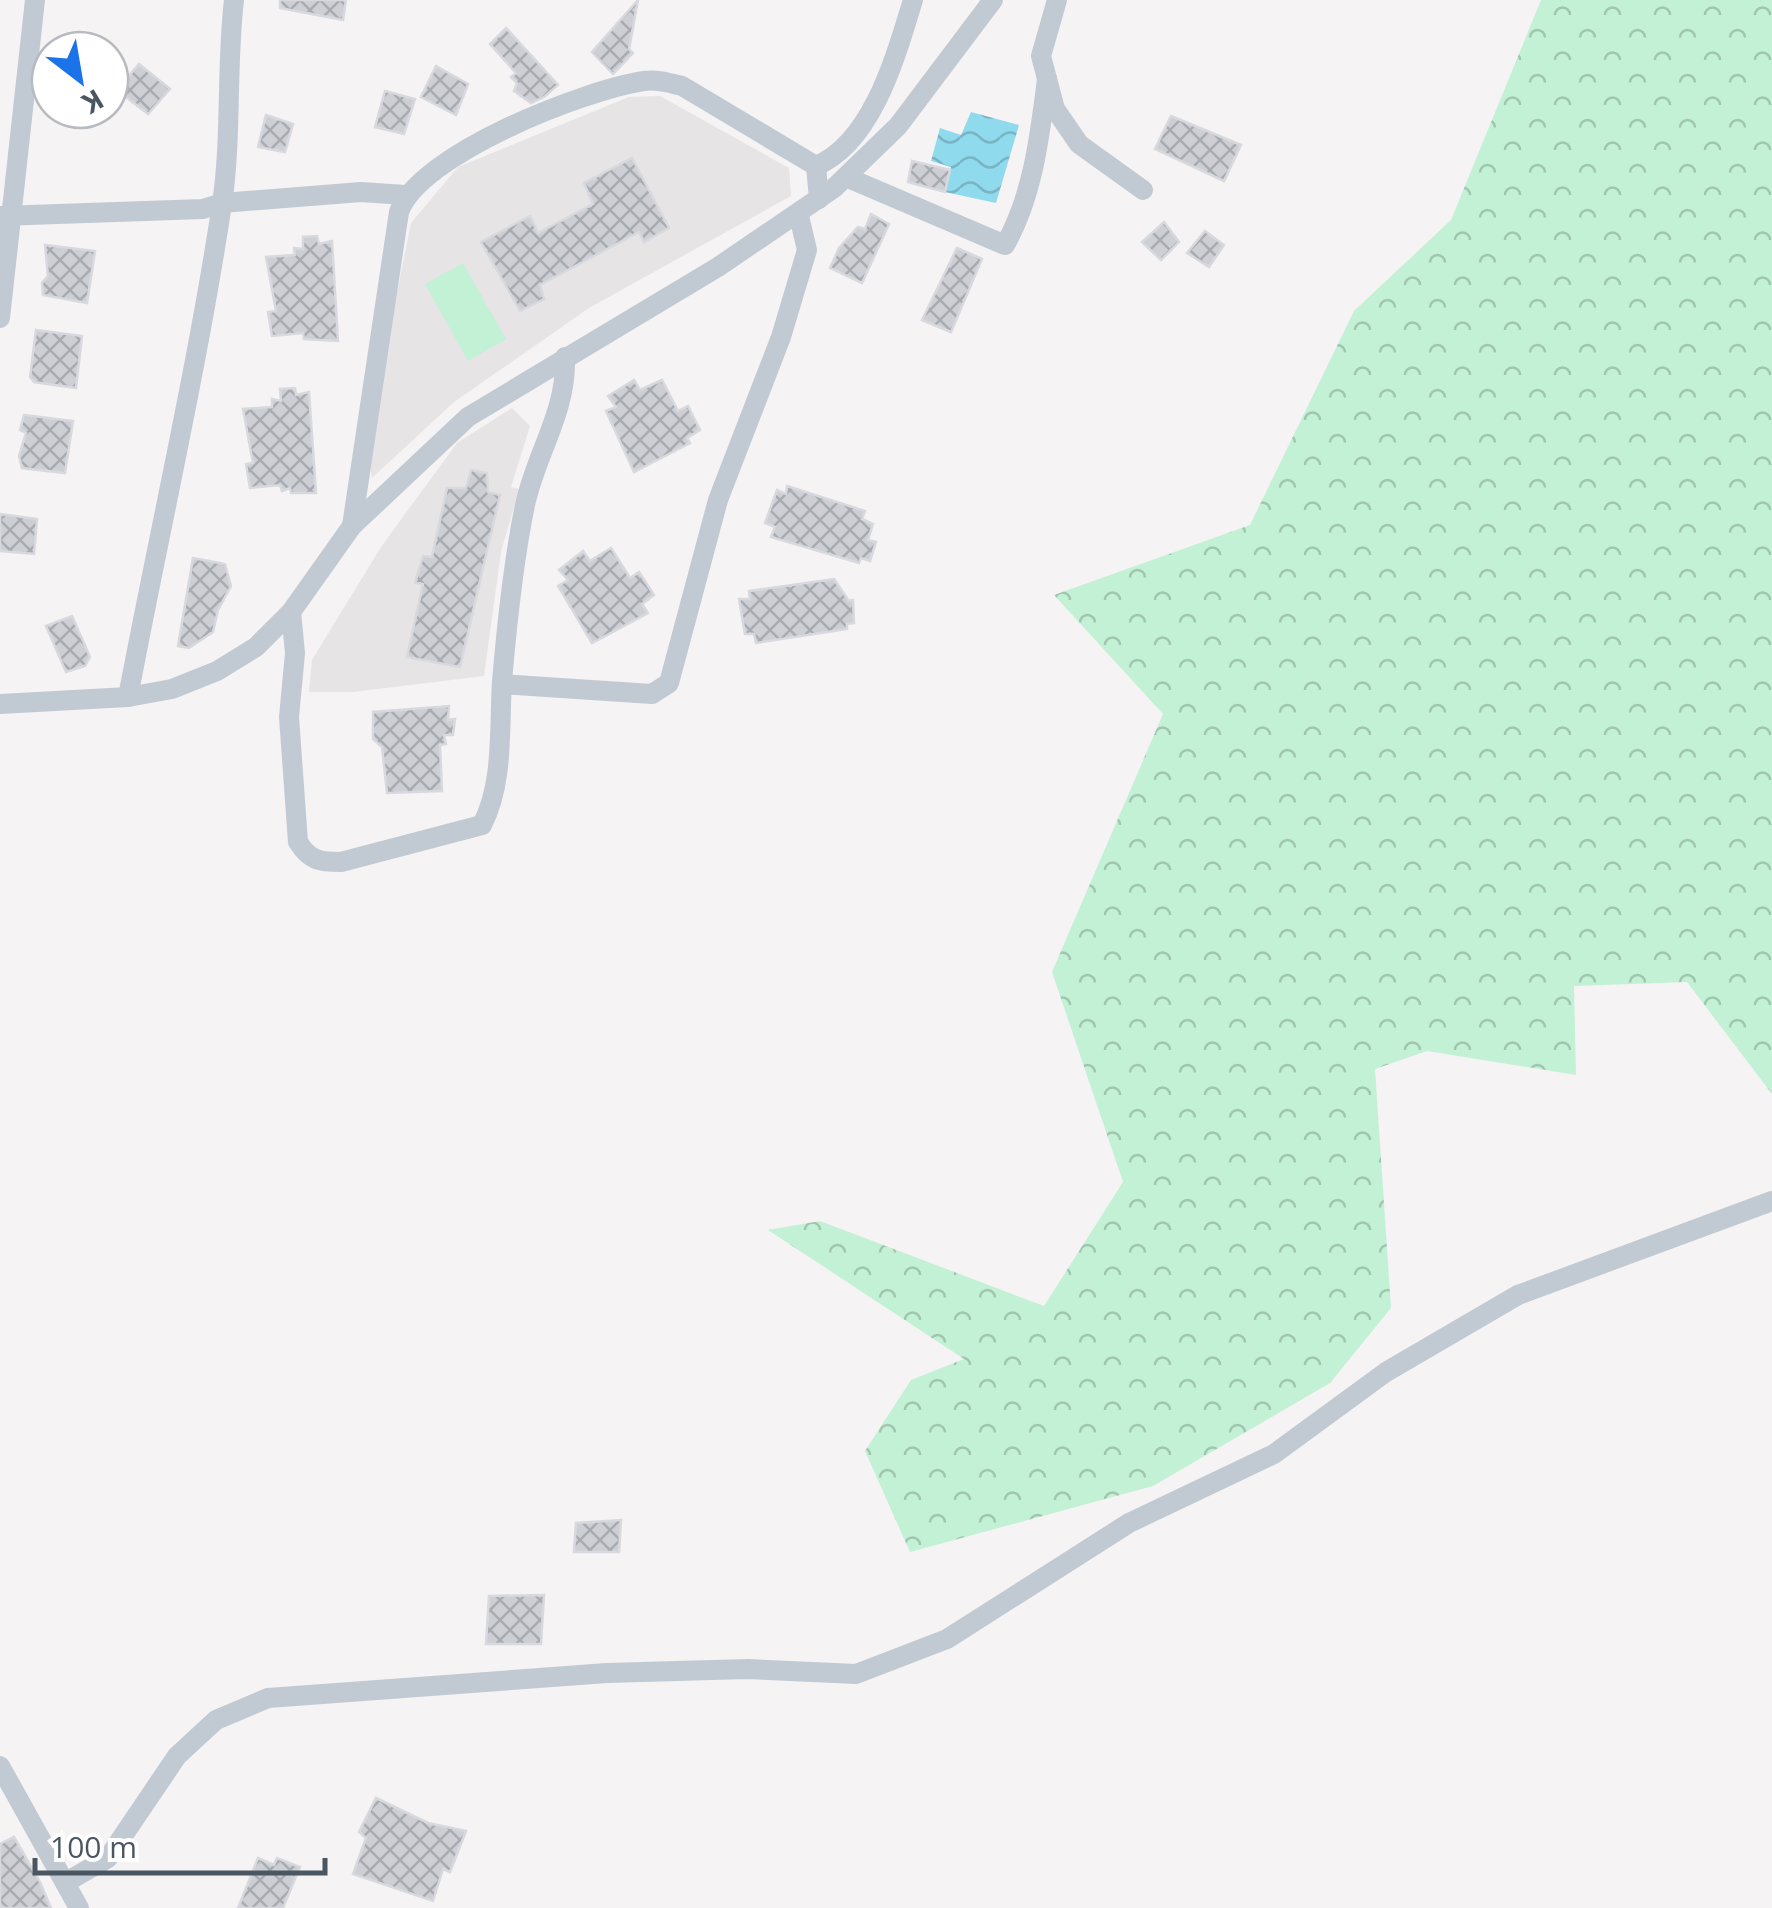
<svg xmlns="http://www.w3.org/2000/svg" width="1772" height="1908" font-family="'Open Sans',sans-serif">
<defs>
<pattern id="forest-crowns" width="20" height="18" patternUnits="userSpaceOnUse" patternTransform="scale(2.5)"><rect width="20" height="18" fill="#c3f1d5"/><path d="M2 6a3 3 0 1 1 6 0M12 15a3 3 0 1 1 6 0" fill="none" stroke="#a0c6b0"/></pattern>
<pattern id="water-waves" width="16" height="10" patternUnits="userSpaceOnUse" patternTransform="scale(2.5)"><rect width="16" height="10" fill="#90daee"/><path d="M0 5q4-4 8 0t8 0" fill="none" stroke="#78b4c4"/></pattern>
<pattern id="building-cross-hatch" width="8" height="8" patternUnits="userSpaceOnUse" patternTransform="scale(2.5)"><rect width="8" height="8" fill="#cdcfd5"/><path d="M0 0l8 8M0 8l8-8" fill="none" stroke="#a8abb0"/></pattern>
</defs>
<rect width="100%" height="100%" fill="#f5f3f3"/>
<g fill="#e6e4e5">
<polygon points="660,96 789,168 791,196 589,308 454,402 372,478 366,445 411,223 458,167 629,97"/>
<polygon points="512,408 530,426 511,487 519,489 501,552 484,676 353,692 309,692 312,660 381,547 457,443"/>
</g>
<polygon fill="url(#forest-crowns)" points="1541,0 1772,0 1772,1094 1687,982 1574,986 1576,1075 1427,1051 1375,1069 1391,1308 1330,1383 1153,1486 910,1552 865,1451 911,1380 964,1359 768,1230 820,1221 1044,1306 1123,1182 1052,972 1163,714 1054,595 1250,525 1354,311 1451,220"/>
<polygon fill="#c3f1d5" points="463,263 506,339 468,361 425,284"/>
<polygon fill="url(#water-waves)" points="971,112 1019,125 996,203 945,192 951,167 931,161 940,128 961,135"/>
<g fill="url(#building-cross-hatch)" stroke="#d7d9de" stroke-width="2.5">
<polygon points="280,0 346,0 343,20 280,8"/>
<polygon points="638,0 629,49 633,53 613,74 592,52"/>
<polygon points="506,28 558,85 544,97 531,103 514,91 517,83 511,77 516,73 490,44"/>
<polygon points="139,64 170,89 148,114 117,90"/>
<polygon points="436,66 468,84 456,115 421,97"/>
<polygon points="385,91 415,99 404,134 375,127"/>
<polygon points="266,115 293,124 285,152 258,147"/>
<polygon points="1171,116 1241,145 1224,181 1155,149"/>
<polygon points="632,158 669,228 644,242 639,232 540,285 544,299 520,311 481,242 530,216 538,233 593,204 584,183"/>
<polygon points="912,161 950,170 945,192 908,182"/>
<polygon points="871,214 889,224 862,283 830,268 839,248 858,227 865,229"/>
<polygon points="1164,222 1179,242 1161,260 1142,242"/>
<polygon points="1205,231 1224,245 1209,267 1187,253"/>
<polygon points="317,236 319,244 332,241 338,341 304,339 303,333 272,336 268,312 276,311 266,257 295,255 294,248 303,249 303,237"/>
<polygon points="45,245 95,251 87,303 43,295 42,283 48,276"/>
<polygon points="957,248 982,259 951,332 922,320"/>
<polygon points="36,330 82,336 76,388 34,382 30,377"/>
<polygon points="634,380 640,390 662,380 678,411 688,406 700,430 687,438 690,443 634,472 606,411 616,407 608,396"/>
<polygon points="295,388 296,395 309,392 316,493 291,493 290,488 282,491 280,485 250,488 246,464 253,463 243,409 272,407 272,399 281,401 280,389"/>
<polygon points="24,415 73,421 65,473 22,468 19,456 26,433 20,430"/>
<polygon points="471,470 487,473 488,492 500,495 460,667 407,657 423,584 415,583 423,556 432,557 447,488 466,488"/>
<polygon points="787,486 865,511 862,519 873,524 868,540 876,542 870,561 861,558 859,563 771,537 775,527 765,523 777,490 786,494"/>
<polygon points="0,514 37,519 34,554 0,551"/>
<polygon points="611,548 630,578 639,572 654,595 642,604 648,613 592,643 558,586 568,580 559,570 583,551 590,561"/>
<polygon points="193,558 225,564 231,586 218,610 213,632 189,648 178,646"/>
<polygon points="834,579 849,601 853,600 854,623 847,624 847,629 756,643 754,634 745,634 739,599 750,599 749,591"/>
<polygon points="72,616 90,657 85,666 66,672 46,626"/>
<polygon points="449,706 448,720 455,719 453,735 444,735 446,744 440,745 442,791 387,793 382,747 373,739 373,712"/>
<polygon points="621,1520 619,1552 574,1552 576,1523"/>
<polygon points="544,1595 541,1644 486,1644 489,1596"/>
<polygon points="376,1798 428,1823 466,1831 450,1872 443,1869 433,1901 353,1874 366,1838 359,1832"/>
<polygon points="14,1837 40,1882 51,1908 0,1908 0,1844"/>
<polygon points="258,1858 274,1865 277,1858 300,1867 283,1908 238,1908"/>
</g>
<g fill="none" stroke-linecap="round" stroke-linejoin="round">
<g stroke="#c1cad2" stroke-width="20">
<polyline points="1057,0 1041,56 1055,109 1079,144 1143,190"/>
<path d="M 816,166 C 873,142 896,55 913,0"/>
<path d="M 846,177 L 1005,245 C 1033,196 1040,135 1047,79"/>
<polyline points="0,216 203,209 222,203 361,192 405,195"/>
<polyline points="0,318 35,0"/>
<path d="M 352,526 L 399,212 C 420,154 584,90 644,81 C 657,79 670,83 682,86 L 816,166 L 819,199"/>
<path d="M 291,612 L 295,653 L 289,717 L 298,842 C 310,861 320,862 341,862 L 482,825 C 504,783 499,728 502,681 C 507,623 513,562 525,505 C 536,453 567,412 565,357"/>
<polyline points="502,684 652,694 669,683 718,500 781,337 807,250 799,216"/>
<path d="M 128,697 C 159,533 197,369 222,204 C 232,136 226,68 234,0"/>
<polyline points="0,704 128,697 172,689 217,671 256,647 291,612 352,526 468,417 718,267 834,188 898,126 993,0"/>
<polyline points="0,1766 79,1908"/>
<polyline points="68,1881 108,1858 177,1756 216,1720 268,1698 607,1673 748,1669 856,1674 947,1639 1129,1523 1274,1454 1386,1372 1518,1295 1772,1201"/>
</g>
</g>
<g transform="translate(80 80) rotate(149)"><circle r="48" fill="#ffffff" stroke="#b7bbc0" stroke-width="2.5"/>
<path d="M0-8L18 38L0 25L-18 38Z" fill="#1a73e8"/>
<text y="-15" font-size="28" font-weight="bold" text-anchor="middle" fill="#4a5661">K</text>
</g>
<path d="M35 1858v15h290v-15" fill="none" stroke="#4a5661" stroke-width="5"/>
<text x="50" y="1858" font-size="30" fill="#4a5661" stroke="#ffffff" stroke-width="8" paint-order="stroke">100 m</text>
</svg>
